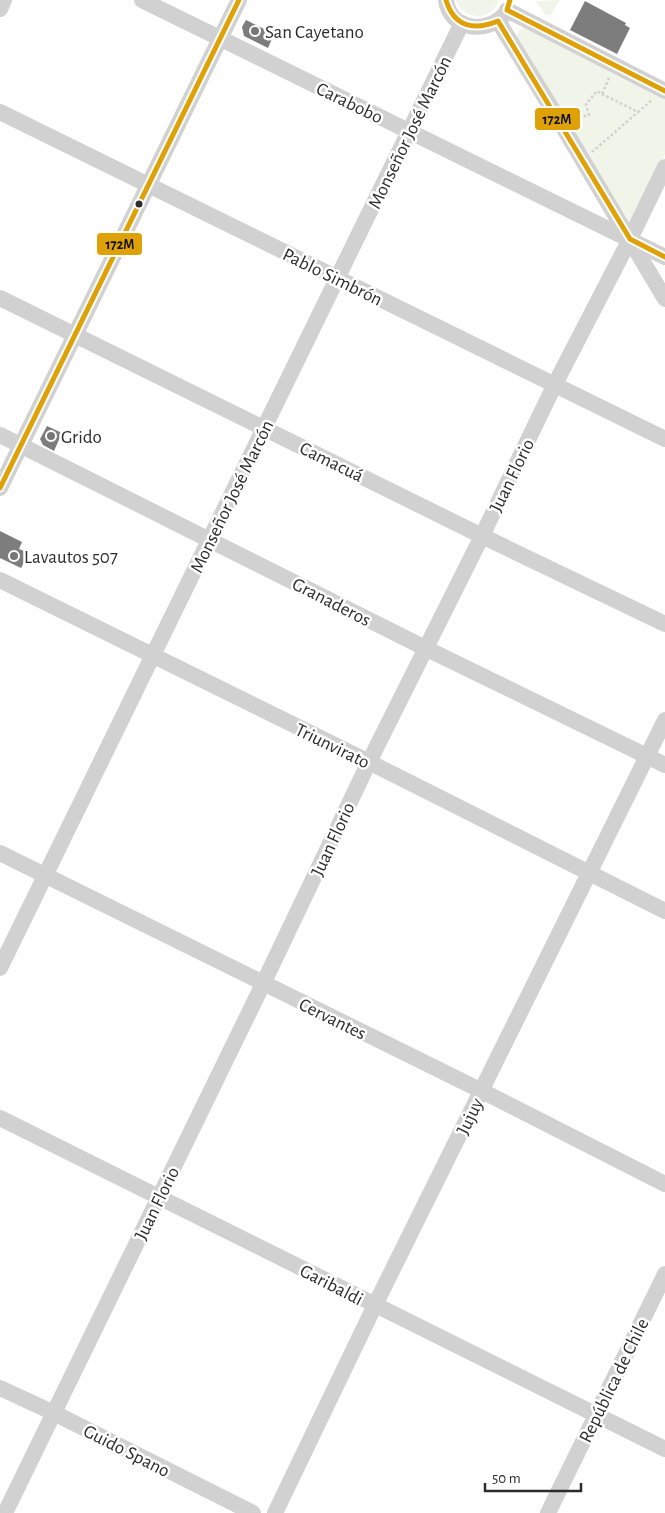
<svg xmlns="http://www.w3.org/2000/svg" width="665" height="1513" font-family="'Alegreya Sans',sans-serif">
<rect width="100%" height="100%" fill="#fff"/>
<g fill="#f1f4e9">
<path d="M 456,0 L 499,0 C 492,22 463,21 456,0 Z"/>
<polygon points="560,0 550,16 545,14 536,1"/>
<polygon points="526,28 665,99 665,154 637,221 629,224 518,40 517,36 519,30"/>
</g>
<g fill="#7d7d7d">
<polygon points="585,1 626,23 625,25 630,28 617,54 570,30"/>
<polygon points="246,20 274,34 268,48 244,36 242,27"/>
<polygon points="47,426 62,433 54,451 43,445 40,439"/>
<polygon points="0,531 22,542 19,549 29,553 21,568 0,558"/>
</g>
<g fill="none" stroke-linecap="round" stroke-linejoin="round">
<g stroke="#d1d1d1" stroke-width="2.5" stroke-dasharray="2.5 2.5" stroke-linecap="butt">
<polyline points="602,94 638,112 652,100"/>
<polyline points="574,119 589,115 586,104 597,91 602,94 609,78"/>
<polyline points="592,152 638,112"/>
</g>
<g stroke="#d1d1d1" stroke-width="16">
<polyline points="142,0 665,257"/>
<path d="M 446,0 C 450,30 486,35 505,14"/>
<polyline points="0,9 4,0"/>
<polyline points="507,10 665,91"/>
<polyline points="498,21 560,122 665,299"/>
<polyline points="0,112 665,439"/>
<polyline points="0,298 482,536 665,624"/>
<polyline points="0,435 425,648 665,765"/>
<polyline points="0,488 239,0"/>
<polyline points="0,580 369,762 665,911"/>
<polyline points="0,853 482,1091 665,1184"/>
<polyline points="0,968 462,23"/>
<polyline points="0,1118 665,1449"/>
<polyline points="0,1388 54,1413 253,1513"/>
<polyline points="5,1513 263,984 369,762 482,536 554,386 630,239 665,167"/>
<polyline points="275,1513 375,1305 665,720"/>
<polyline points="548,1513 665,1274"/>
</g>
<g stroke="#fff" stroke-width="9">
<g id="bus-1">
<path d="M 446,0 C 454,27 474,31 498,21 L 630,239 L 665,257"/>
<polyline points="510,0 507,10 665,91"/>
<polyline points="0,488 239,0"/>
</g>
</g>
<use href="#bus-1" stroke="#dea107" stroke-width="5"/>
</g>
<g fill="#767676" stroke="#fff" stroke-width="2">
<circle cx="255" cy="31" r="5"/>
<circle cx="51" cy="436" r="5"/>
<circle cx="14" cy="556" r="5"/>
</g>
<circle fill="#2c2c2c" stroke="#fff" stroke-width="2" cx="139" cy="204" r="4.5"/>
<g text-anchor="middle" stroke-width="5" stroke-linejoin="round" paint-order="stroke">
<g font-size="19" fill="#2c2c2c" stroke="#fff" text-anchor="start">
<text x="265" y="38">San Cayetano</text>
<text x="61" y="443">Grido</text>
<text x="24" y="563">Lavautos 507</text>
</g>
<g font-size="19" fill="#2c2c2c" stroke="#fff">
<text transform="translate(350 102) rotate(26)" y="7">Carabobo</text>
<text transform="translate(409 132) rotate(-64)" y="7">Monseñor José Marcón</text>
<text transform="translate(333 276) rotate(26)" y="7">Pablo Simbrón</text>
<text transform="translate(332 461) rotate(26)" y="7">Camacuá</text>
<text transform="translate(511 475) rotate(-64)" y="7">Juan Florio</text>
<text transform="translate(231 496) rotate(-64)" y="7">Monseñor José Marcón</text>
<text transform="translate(332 601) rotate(27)" y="7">Granaderos</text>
<text transform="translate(333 745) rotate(26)" y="7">Triunvirato</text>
<text transform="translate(332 839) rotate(-65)" y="7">Juan Florio</text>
<text transform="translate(333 1018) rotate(26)" y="7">Cervantes</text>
<text transform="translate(469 1116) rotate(-64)" y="7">Jujuy</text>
<text transform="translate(156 1203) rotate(-64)" y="7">Juan Florio</text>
<text transform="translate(332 1284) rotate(27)" y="7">Garibaldi</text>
<text transform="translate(613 1380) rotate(-64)" y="7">República de Chile</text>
<text transform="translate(127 1450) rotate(27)" y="7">Guido Spano</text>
</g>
</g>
<g stroke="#fff" stroke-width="2">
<rect x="534" y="107" width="47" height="24" rx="5" fill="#dea107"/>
<rect x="96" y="232" width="47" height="24" rx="5" fill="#dea107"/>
</g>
<g font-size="14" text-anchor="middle" font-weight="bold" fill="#111">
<text x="557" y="124">172M</text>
<text x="120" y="249">172M</text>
</g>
<path d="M485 1483v8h96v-8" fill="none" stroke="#2c2c2c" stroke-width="2.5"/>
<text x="492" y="1483" font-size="15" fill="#2c2c2c" stroke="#ffffff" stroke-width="4" paint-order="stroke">50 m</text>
</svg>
